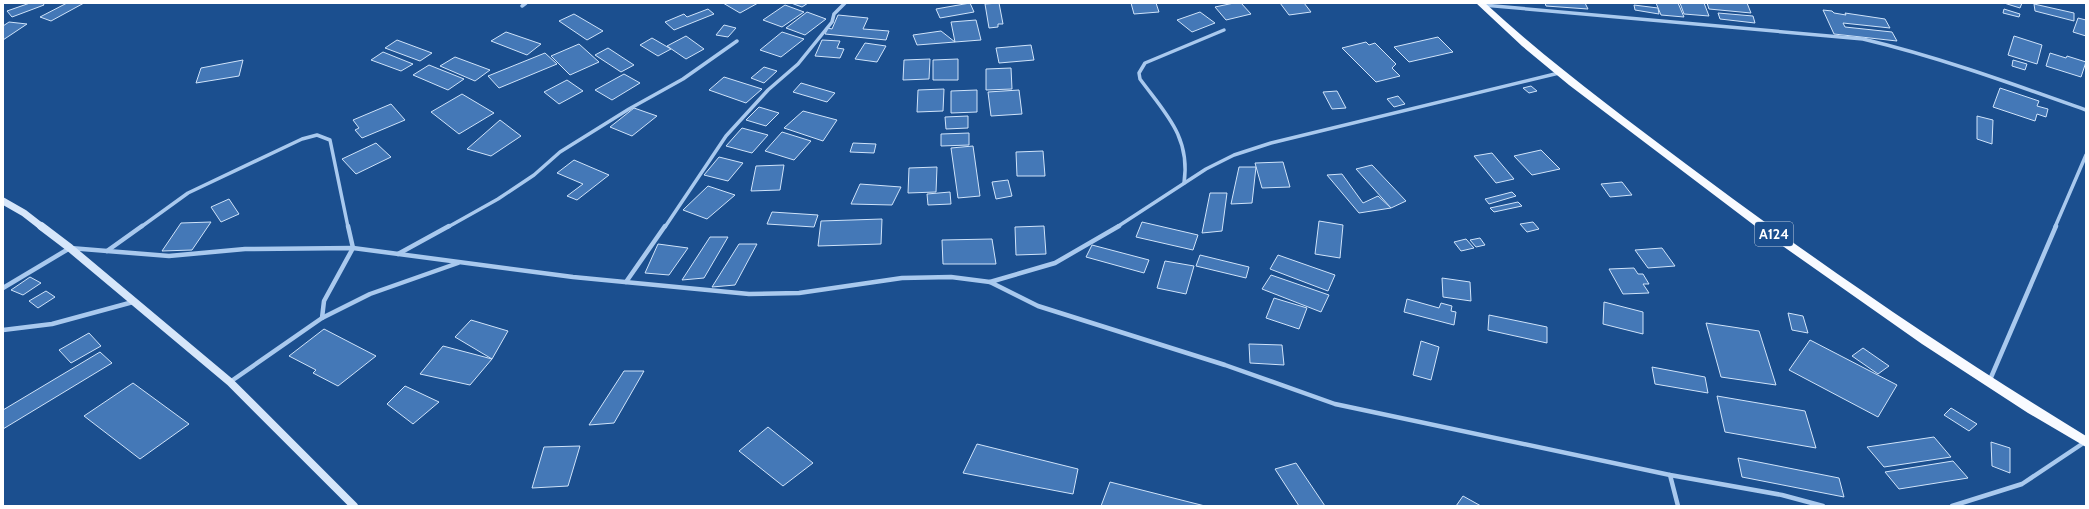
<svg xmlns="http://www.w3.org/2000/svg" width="2089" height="509" font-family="Cabin,sans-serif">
<rect width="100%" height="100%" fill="#1b4f8f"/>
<g fill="#4478b7" stroke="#cfe3fa">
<polygon points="30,3 43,3 44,5 12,17 7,11"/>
<polygon points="67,3 84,3 51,21 40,17"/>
<polygon points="723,3 758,3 740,13"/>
<polygon points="791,3 808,3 802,7"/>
<polygon points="970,3 974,12 940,18 936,9"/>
<polygon points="999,3 1003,24 998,24 998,27 989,28 985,4"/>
<polygon points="1131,3 1156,3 1159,12 1134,14"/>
<polygon points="1234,3 1241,3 1251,14 1226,20 1215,7"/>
<polygon points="1280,3 1304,3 1311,12 1289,15"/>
<polygon points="1545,3 1585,3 1588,9 1546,6"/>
<polygon points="1656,3 1678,3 1684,17 1661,15"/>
<polygon points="1680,3 1704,3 1709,16 1684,14"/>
<polygon points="1707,3 1747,3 1751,13 1709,9"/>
<polygon points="2004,3 2022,3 2020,8"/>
<polygon points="2034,4 2074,13 2074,21 2035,11"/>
<polygon points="785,5 804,12 782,27 763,20"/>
<polygon points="1634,5 1658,8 1659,14 1635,10"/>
<polygon points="708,9 714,14 674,30 665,22 684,14 687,17"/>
<polygon points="2004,9 2020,14 2019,17 2003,13"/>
<polygon points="1823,10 1832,11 1834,13 1846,15 1845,13 1885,19 1890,28 1843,23 1845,27 1892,32 1897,41 1834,34"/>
<polygon points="807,12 826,19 805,35 786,28"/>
<polygon points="1200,12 1215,23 1192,32 1177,20"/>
<polygon points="1718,13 1753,16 1755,23 1720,19"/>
<polygon points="574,14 603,31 587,40 559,21"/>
<polygon points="838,15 868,18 863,29 889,31 886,40 825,34 828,28 832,29"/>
<polygon points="2078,18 2086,20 2086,36 2073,32"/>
<polygon points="976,20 981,40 955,42 951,22"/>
<polygon points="9,22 27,24 3,40 3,26"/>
<polygon points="724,25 736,28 728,37 716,35"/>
<polygon points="941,31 955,42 917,45 913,35"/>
<polygon points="506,32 541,44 527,55 491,41"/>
<polygon points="782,32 804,39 781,57 760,50"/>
<polygon points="686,36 704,49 686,59 667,46"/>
<polygon points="2014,36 2042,45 2037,64 2008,55"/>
<polygon points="1438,37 1453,52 1409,62 1394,47"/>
<polygon points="652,38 671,49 658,56 640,45"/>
<polygon points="397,40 432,53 420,61 385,48"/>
<polygon points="822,40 840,41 837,48 844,49 840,58 815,56"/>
<polygon points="1366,42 1369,45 1375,43 1396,64 1392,68 1400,76 1376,82 1342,48"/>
<polygon points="865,43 886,46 877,62 855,59"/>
<polygon points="579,44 599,62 570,75 551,56"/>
<polygon points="1031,45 1034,60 999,63 996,48"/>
<polygon points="608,48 634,65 621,72 595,55"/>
<polygon points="383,52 413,64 401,71 371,60"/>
<polygon points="545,53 557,64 499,88 488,76"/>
<polygon points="2050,53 2066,58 2067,56 2086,62 2081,77 2046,66"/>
<polygon points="455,57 490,70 475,81 440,66"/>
<polygon points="930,59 929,79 903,80 904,60"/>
<polygon points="958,59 958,80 933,80 933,60"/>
<polygon points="243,60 239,76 196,83 201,68"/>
<polygon points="2013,60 2027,64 2025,70 2012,66"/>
<polygon points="429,65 464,79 448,90 413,75"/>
<polygon points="764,67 777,71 764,83 751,78"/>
<polygon points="1011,68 1012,89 986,90 986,69"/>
<polygon points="624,74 640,83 612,100 595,90"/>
<polygon points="724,77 762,89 746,103 709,90"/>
<polygon points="567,80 583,91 559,104 544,92"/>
<polygon points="801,83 835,93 827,102 793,92"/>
<polygon points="1531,86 1537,91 1529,93 1523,88"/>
<polygon points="2000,88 2039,101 2037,106 2048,109 2046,117 2037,114 2035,121 1993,107"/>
<polygon points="944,89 943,111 917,112 918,90"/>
<polygon points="977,90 977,112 951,113 951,91"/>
<polygon points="1019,90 1022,114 991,116 988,92"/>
<polygon points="1337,91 1346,108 1332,109 1323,92"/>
<polygon points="462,94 494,113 459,134 431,112"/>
<polygon points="1398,96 1405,104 1394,107 1387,99"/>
<polygon points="391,104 405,120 362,138 355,130 359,128 353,120"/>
<polygon points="759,107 779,113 766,126 746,120"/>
<polygon points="634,108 657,116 632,136 610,127"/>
<polygon points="803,111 837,120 823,141 784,128"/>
<polygon points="968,116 968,128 946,129 945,117"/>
<polygon points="1977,116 1993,120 1992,144 1977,139"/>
<polygon points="500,120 521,136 491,156 467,149"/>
<polygon points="742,128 768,135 752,153 726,146"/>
<polygon points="782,132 811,141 794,160 765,151"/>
<polygon points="969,133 969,145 941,146 941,134"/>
<polygon points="376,143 391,157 356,174 342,159"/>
<polygon points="853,143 876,144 874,153 850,152"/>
<polygon points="973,146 980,196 958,198 951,148"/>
<polygon points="1541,150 1560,169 1532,175 1514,156"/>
<polygon points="1043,151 1045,176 1017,176 1016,152"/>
<polygon points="1492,153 1514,179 1496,183 1474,156"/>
<polygon points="719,157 743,163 728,181 704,175"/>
<polygon points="574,160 609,175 577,200 567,196 583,184 557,173"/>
<polygon points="1283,162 1290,187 1262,188 1255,163"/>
<polygon points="784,165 780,190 751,191 756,166"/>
<polygon points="1372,165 1406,201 1391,208 1356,169"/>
<polygon points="937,167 936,192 908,193 909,168"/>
<polygon points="1239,167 1256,167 1252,203 1231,204"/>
<polygon points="1342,174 1363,203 1378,196 1391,208 1359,213 1327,175"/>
<polygon points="1008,180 1012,196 996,199 992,182"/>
<polygon points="1622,182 1632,195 1610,197 1601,184"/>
<polygon points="860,184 901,187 892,205 851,204"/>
<polygon points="708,186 735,195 707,219 683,210"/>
<polygon points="950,192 951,204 928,205 927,194"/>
<polygon points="1512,192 1516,196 1489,204 1485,199"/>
<polygon points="1210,193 1227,193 1222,231 1202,233"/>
<polygon points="229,199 239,214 221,222 211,207"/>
<polygon points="1518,202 1522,206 1494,212 1490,208"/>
<polygon points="772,212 818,215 814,227 767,224"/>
<polygon points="882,219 881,244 818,246 821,221"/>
<polygon points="1319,221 1343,225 1340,258 1315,254"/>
<polygon points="211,222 192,250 162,251 181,223"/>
<polygon points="1142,222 1198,235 1193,250 1136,237"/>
<polygon points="1533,222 1539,229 1527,232 1520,224"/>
<polygon points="1044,226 1046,254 1016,255 1015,227"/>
<polygon points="710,237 728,237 704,278 682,280"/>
<polygon points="1480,238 1485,245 1476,247 1470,240"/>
<polygon points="992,239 996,264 943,264 942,240"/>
<polygon points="1466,239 1474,248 1461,251 1454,242"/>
<polygon points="658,244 688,248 669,275 645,273"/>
<polygon points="739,244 757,244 735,285 712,287"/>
<polygon points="1092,245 1149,260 1144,273 1086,257"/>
<polygon points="1662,248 1675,266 1648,268 1635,250"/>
<polygon points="1200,255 1249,267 1246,278 1196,266"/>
<polygon points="1278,255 1335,275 1328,291 1270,269"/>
<polygon points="1165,261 1194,266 1186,294 1157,288"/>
<polygon points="1634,268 1638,274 1643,274 1649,284 1643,284 1649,293 1623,294 1609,269"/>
<polygon points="1271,275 1329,295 1321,312 1262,289"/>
<polygon points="30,277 41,283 23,295 11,290"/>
<polygon points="1442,278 1470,282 1471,301 1443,297"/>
<polygon points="46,291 55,297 38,308 29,301"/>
<polygon points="1274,298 1307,308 1299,329 1266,318"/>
<polygon points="1407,299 1439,308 1441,303 1452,306 1451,311 1456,312 1454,325 1404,312"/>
<polygon points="1604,302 1643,312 1643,334 1603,324"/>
<polygon points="1788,313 1803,316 1808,333 1792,330"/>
<polygon points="1489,315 1547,327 1547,343 1488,330"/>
<polygon points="471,320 508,331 492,359 455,337"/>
<polygon points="1706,323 1759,331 1776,385 1721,377"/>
<polygon points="324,329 376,356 338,386 313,373 316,370 289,356"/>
<polygon points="89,333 101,346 71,363 59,350"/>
<polygon points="1810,340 1897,385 1878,417 1789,370"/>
<polygon points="1421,341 1439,347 1431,380 1413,375"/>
<polygon points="1249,344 1282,345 1284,365 1250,363"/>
<polygon points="443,346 492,359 470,385 420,374"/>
<polygon points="1863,348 1889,366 1878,374 1852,356"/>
<polygon points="100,352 112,363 3,429 3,410"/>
<polygon points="1652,367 1705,377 1708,393 1655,384"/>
<polygon points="624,371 644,371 614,423 589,425"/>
<polygon points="133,383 189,424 140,459 84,416"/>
<polygon points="405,386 439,402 413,424 387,404"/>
<polygon points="1717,396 1805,411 1816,448 1725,432"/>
<polygon points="1951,408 1977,424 1969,431 1944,415"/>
<polygon points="768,427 813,463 783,486 739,451"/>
<polygon points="1934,437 1951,457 1884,467 1867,447"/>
<polygon points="1991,442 2010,448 2010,473 1992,466"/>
<polygon points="977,444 1078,469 1073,494 963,473"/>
<polygon points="580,446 568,486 532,488 544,447"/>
<polygon points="1738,458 1839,478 1844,497 1742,477"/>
<polygon points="1953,461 1968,478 1899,489 1885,472"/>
<polygon points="1296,463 1325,506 1299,506 1275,469"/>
<polygon points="1110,482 1205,506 1101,506"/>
<polygon points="1463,496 1481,506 1456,506"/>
</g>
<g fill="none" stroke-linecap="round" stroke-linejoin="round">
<g stroke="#a9c9ee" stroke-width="3.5">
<path d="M 1483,5 L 1863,39 C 1939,57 2013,84 2086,110"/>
<polyline points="522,6 526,3"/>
<path d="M 1184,183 C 1191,137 1165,113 1140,79 L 1139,73 L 1145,63 L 1224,30"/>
<polyline points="141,227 188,193 302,139 317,135 330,140 348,227"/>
<polyline points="448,227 498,199 534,175 560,152 629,109 683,79 737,41"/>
<polyline points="665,227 726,136 768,90 798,64 832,22 834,14 845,3"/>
<polyline points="1117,227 1206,169 1234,155 1271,143 1559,73"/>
<polyline points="2055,227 2086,155"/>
</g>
<g stroke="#a9c9ee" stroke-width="4.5">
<polyline points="1119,226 1055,263 990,282 1038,306 1225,365 1335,404 1670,475 1782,495 1823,506"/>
<polyline points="107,251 142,226"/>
<polyline points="398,254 449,226"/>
<polyline points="626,282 665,226"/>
<polyline points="3,288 70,248 169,256 245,249 353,248 573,277 749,294 799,293 902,278 951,277 990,282"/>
<polyline points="322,318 324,301 353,248 348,226"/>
<polyline points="3,330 52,324 133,302"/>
<polyline points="230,382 322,318 370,294 458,263"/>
<polyline points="1989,382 2056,226"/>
<polyline points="1670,475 1678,506"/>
<polyline points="1952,506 2022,484 2085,442"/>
</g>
<polyline stroke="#d6e6fa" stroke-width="7" points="3,201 24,213 42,227"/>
<polyline stroke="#d6e6fa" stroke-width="8" points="41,226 70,248 230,382 354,506"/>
<path fill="#f8faff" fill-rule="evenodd" d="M 1476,3 L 1485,3 C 1548,61 1617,112 1686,164 C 1815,261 1948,352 2086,436 L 2086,447 L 2028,413 L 1922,344 L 1767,235 L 1569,85 L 1522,46 Z"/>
</g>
<g text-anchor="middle" stroke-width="3.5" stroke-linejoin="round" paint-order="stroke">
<rect fill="#1b4f8f" stroke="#bbcadd" stroke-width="1" x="1755" y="222" width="38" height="24" rx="3"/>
<g font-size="14" font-weight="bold" fill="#fff">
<text x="1774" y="239">A124</text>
</g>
</g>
<rect width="2089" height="509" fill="none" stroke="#ffffff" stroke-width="8"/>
</svg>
